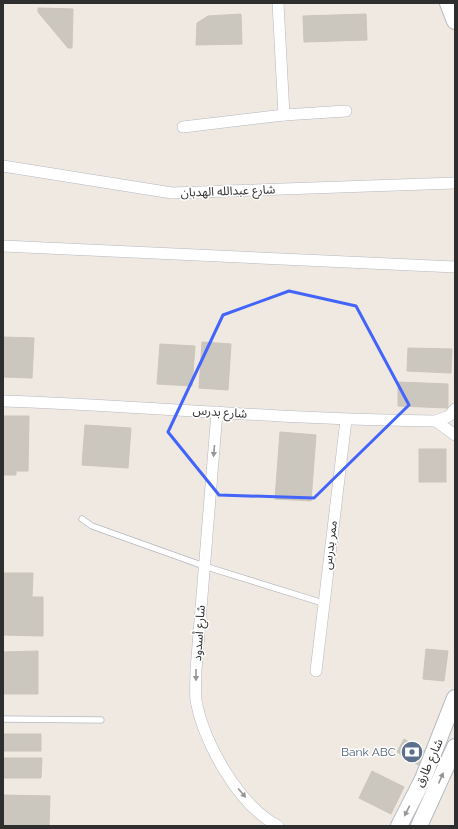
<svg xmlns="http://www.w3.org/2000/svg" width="458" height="829" font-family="Raleway,'Noto Sans Arabic',sans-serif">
<rect width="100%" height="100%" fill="#efe9e1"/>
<g fill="#cbc7bf" stroke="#cbc5ba">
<polygon points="38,8 73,9 72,48 68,48 38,12"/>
<polygon points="241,14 242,44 196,45 197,23 208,16"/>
<polygon points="366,14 367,40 304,42 303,16"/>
<polygon points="3,337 34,338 32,378 3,377"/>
<polygon points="202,342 231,344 228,390 199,388"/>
<polygon points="160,344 195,346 192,386 157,384"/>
<polygon points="408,348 452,349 451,373 407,371"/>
<polygon points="398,382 448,384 448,408 398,406"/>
<polygon points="3,416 29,416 28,471 16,471 16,475 3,475"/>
<polygon points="85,425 131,428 128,468 82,465"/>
<polygon points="280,432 316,435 311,501 275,499"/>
<rect x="419" y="449" width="27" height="33"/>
<polygon points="3,573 33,573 32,597 43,597 43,636 3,635"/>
<polygon points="426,649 448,651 444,681 423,679"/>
<polygon points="38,651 38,694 3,694 3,652"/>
<rect x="3" y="734" width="38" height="17"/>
<polygon points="404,739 428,753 420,766 397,752"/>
<polygon points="3,758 42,758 41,778 3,778"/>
<polygon points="372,771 404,787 391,814 359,798"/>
<polygon points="3,795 50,796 49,826 3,826"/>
</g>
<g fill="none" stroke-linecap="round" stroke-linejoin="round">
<g stroke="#b4b7c1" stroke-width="7">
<g id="lane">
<polyline points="82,519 92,526 204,566 323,603"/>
<polyline points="3,719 101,720"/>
</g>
</g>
<g stroke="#b4b7c1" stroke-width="12">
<g id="street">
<polyline points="278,3 284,115"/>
<polyline points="183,127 284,115 346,111"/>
<polyline points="3,166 172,193 455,183"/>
<polyline points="3,246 455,267"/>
<path d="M 3,401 C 148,406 292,420 436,421 L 449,416 L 455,409"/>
<path d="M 217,412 L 196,670 C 196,680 195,691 196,701 C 204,743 239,806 278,826"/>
<polyline points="436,421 455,435"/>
<polyline points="316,671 346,420"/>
</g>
</g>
<g stroke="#b4b7c1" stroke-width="18">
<g id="secondary">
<polyline points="448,3 455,21"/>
<polyline points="399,826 423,779 455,698"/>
<polyline points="419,826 455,747"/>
</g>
</g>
<use href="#lane" stroke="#fff" stroke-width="5.5"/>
<use href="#street" stroke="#fff" stroke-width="11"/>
<use href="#secondary" stroke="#fff" stroke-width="16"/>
</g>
<defs><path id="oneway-solid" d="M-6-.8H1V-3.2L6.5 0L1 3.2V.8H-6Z"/></defs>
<g fill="#969696">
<use href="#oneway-solid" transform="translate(214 451) rotate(95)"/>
<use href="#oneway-solid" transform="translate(196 675) rotate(90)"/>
<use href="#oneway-solid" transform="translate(441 778) rotate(-66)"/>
<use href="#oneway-solid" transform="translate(242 793) rotate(50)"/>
<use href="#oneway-solid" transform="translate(407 811) rotate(117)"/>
</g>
<path fill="none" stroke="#4264fb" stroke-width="3" stroke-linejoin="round" d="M 289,291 L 356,306 L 409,405 L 314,498 L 219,495 L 168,432 L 223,315 Z"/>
<defs>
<g id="bank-disc" transform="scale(1.15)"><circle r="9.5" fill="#5c6f8a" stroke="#fff"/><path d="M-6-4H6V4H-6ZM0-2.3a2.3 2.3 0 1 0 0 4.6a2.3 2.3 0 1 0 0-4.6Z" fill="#fff"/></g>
</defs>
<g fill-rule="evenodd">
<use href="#bank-disc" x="412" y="752"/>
</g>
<g text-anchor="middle" stroke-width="3" stroke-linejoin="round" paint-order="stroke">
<g font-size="12" fill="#2e2e2e" stroke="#fff">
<text transform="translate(228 191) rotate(-2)" y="4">شارع عبدالله الهدبان</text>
<text transform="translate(220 412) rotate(4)" y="4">شارع بدرس</text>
<text transform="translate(330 545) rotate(-83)" y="4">ممر بدرس</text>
<text transform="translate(199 633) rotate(-86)" y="4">شارع أسدود</text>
<text transform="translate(429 763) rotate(-66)" y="4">شارع طارق</text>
</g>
<g font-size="12" fill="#4e5e75" stroke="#fff" text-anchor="end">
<text x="396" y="756">Bank ABC</text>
</g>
</g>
<rect width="458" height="829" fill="none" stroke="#2e2e2e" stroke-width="8"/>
</svg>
